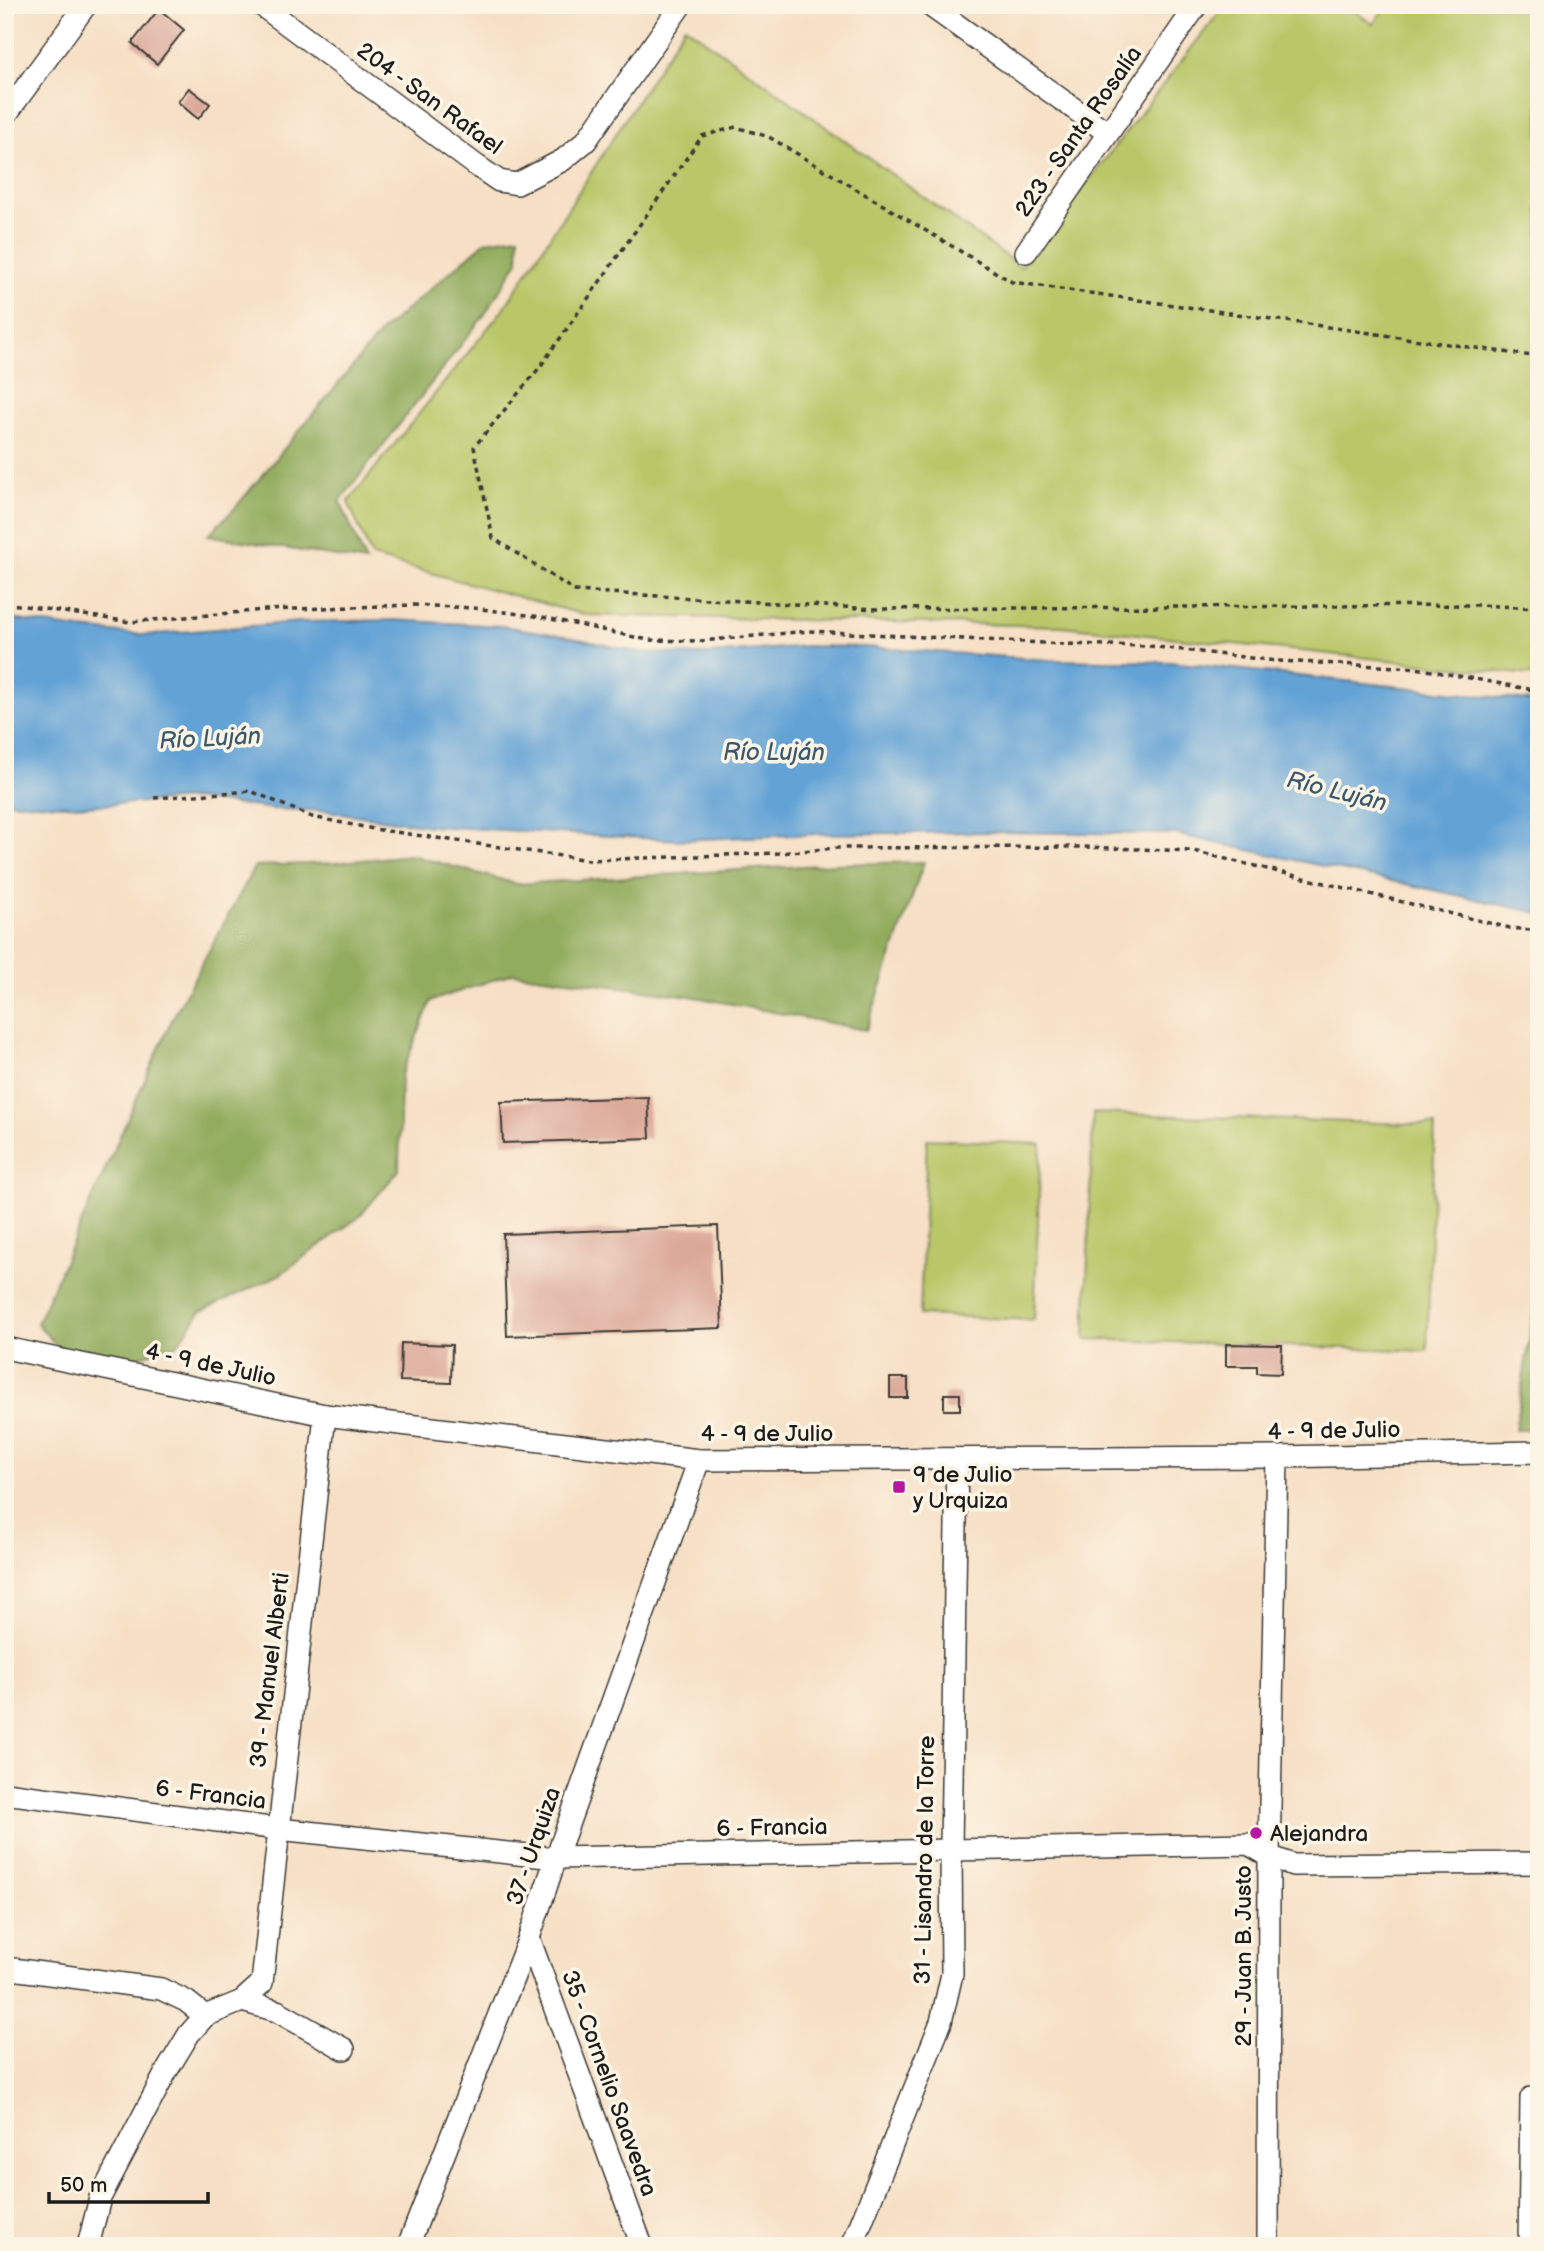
<svg xmlns="http://www.w3.org/2000/svg" width="1544" height="2251" font-family="'Balsamiq Sans',sans-serif">
<rect width="100%" height="100%" fill="#fcf5e5"/>
<filter id="ink" filterUnits="userSpaceOnUse"><feTurbulence type="fractalNoise" baseFrequency=".0143" numOctaves="2"/><feDisplacementMap in="SourceGraphic" scale="14" xChannelSelector="R" yChannelSelector="G"/><feConvolveMatrix kernelMatrix="1 2 1 2 8 2 1 2 1" color-interpolation-filters="sRGB"/></filter>
<filter id="wash" filterUnits="userSpaceOnUse"><feTurbulence type="fractalNoise" baseFrequency=".00686" numOctaves="4" result="noise"/><feDisplacementMap in="SourceGraphic" scale="28" xChannelSelector="R" yChannelSelector="G"/><feGaussianBlur stdDeviation="1.57" result="paint"/><feColorMatrix in="noise" values="0 0 0 0 0 0 0 0 0 0 0 0 0 0 0 0 0 1.4 0 .05"/><feComposite in="paint" operator="in"/></filter>
<g filter="url(#wash)">
<rect width="100%" height="100%" fill="#f6dfc4"/>
<g fill="#b9c769" stroke="#6a7242" stroke-width="2">
<polygon points="1225,5 1345,5 1373,24 1387,5 1539,5 1539,676 1062,626 585,615 372,557 348,502 505,307 685,26 1021,267"/>
<polygon points="1093,1113 1435,1125 1427,1351 1085,1339"/>
<polygon points="927,1139 1041,1144 1034,1320 920,1315"/>
</g>
<g fill="#92ac5d" stroke="#57643c" stroke-width="2">
<polygon points="519,236 518,261 485,314 340,501 366,562 208,535 235,508 381,332 486,241"/>
<polygon points="411,855 517,884 836,864 924,862 866,1030 690,996 513,973 431,1001 401,1075 399,1170 359,1217 279,1275 200,1312 177,1345 132,1359 58,1348 37,1323 172,1019 255,866 333,863"/>
<polygon points="1539,1278 1539,1430 1515,1430"/>
</g>
<polygon fill="#62a2d5" stroke="#3f5f78" stroke-width="2" points="5,618 80,629 145,635 299,622 393,620 503,626 565,636 638,652 697,655 806,646 866,647 1050,660 1170,662 1539,702 1539,913 1175,834 985,832 817,834 678,840 430,826 327,811 273,809 193,799 85,806 6,802"/>
<g id="blocks">
<g fill="#dba899">
<polygon points="159,9 184,30 157,64 132,43"/>
<polygon points="189,88 210,104 198,119 178,102"/>
<polygon points="648,1097 650,1138 503,1143 501,1102"/>
<polygon points="718,1226 722,1328 507,1336 503,1234"/>
<polygon points="401,1343 452,1345 451,1383 400,1381"/>
<polygon points="1226,1344 1282,1345 1281,1374 1257,1373 1257,1366 1226,1366"/>
<rect x="890" y="1378" width="18" height="20"/>
<rect x="944" y="1394" width="16" height="16"/>
</g>
</g>
</g>
<g filter="url(#ink)">
<use href="#blocks" fill-opacity="0" stroke="#3d3935" stroke-width="2"/>
<g fill="none" stroke-linecap="round" stroke-linejoin="round">
<g stroke="#3d3935" stroke-width="24">
<g id="minor">
<polyline points="261,5 477,166 499,181 517,184 563,160 586,141 681,5"/>
<polyline points="929,5 1108,133"/>
<polyline points="5,116 86,5"/>
<polyline points="1026,252 1197,5"/>
<polyline points="5,1348 325,1415 699,1460 1277,1457 1539,1452"/>
<polyline points="5,1793 278,1829 556,1858 1248,1844 1269,1856 1293,1865 1539,1863"/>
<polyline points="529,1938 642,2246"/>
<polyline points="5,1968 161,1989 186,2001 205,2016"/>
<polyline points="242,2001 277,2011 344,2049"/>
<polyline points="88,2246 100,2198 166,2072 189,2034 205,2016 242,2001 262,1983 325,1415"/>
<polyline points="408,2246 529,1938 556,1858 699,1460"/>
<polyline points="852,2246 941,2022 952,1974 951,1849 957,1459"/>
<polyline points="1268,2246 1269,1856 1277,1457"/>
<polyline points="1529,2246 1531,2098 1539,2098"/>
</g>
</g>
<g stroke="#3d3935" stroke-width="3.5" stroke-dasharray="5 5" stroke-linecap="butt">
<polyline points="1539,357 1012,282 769,137 736,127 702,136 540,367 474,447 493,538 575,591 876,609 1476,605 1539,608"/>
<polyline points="5,603 130,622 265,610 413,605 474,608 542,617 648,640 701,641 809,631 1062,644 1149,646 1277,661 1416,668 1539,691"/>
<polyline points="154,798 251,791 312,817 374,829 589,860 779,853 837,848 1083,847 1193,851 1510,928 1539,931"/>
</g>
<use href="#minor" stroke="#fff" stroke-width="21"/>
</g>
</g>
<g fill="#b5179e" stroke="#fcf5e5" stroke-width="2.5">
<rect x="892" y="1480" width="14" height="14" rx="3.5"/>
<circle cx="1256" cy="1833" r="7"/>
</g>
<g text-anchor="middle" stroke-width="7" stroke-linejoin="round" paint-order="stroke">
<g font-size="23" fill="#1c1c1c" stroke="#fcf5e5">
<text transform="translate(430 98) rotate(36)" y="8">204 - San Rafael</text>
<text transform="translate(1078 131) rotate(-55)" y="8">223 - Santa Rosalía</text>
<text transform="translate(211 1364) rotate(12)" y="8">4 - 9 de Julio</text>
<text transform="translate(1334 1430) rotate(-1)" y="8">4 - 9 de Julio</text>
<text x="767" y="1441">4 - 9 de Julio</text>
<text transform="translate(269 1670) rotate(-83)" y="8">39 - Manuel Alberti</text>
<text transform="translate(211 1794) rotate(7)" y="8">6 - Francia</text>
<text transform="translate(772 1827) rotate(-1)" y="8">6 - Francia</text>
<text transform="translate(533 1846) rotate(-71)" y="8">37 - Urquiza</text>
<text transform="translate(924 1860) rotate(-89)" y="8">31 - Lisandro de la Torre</text>
<text transform="translate(1243 1956) rotate(-90)" y="8">29 - Juan B. Justo</text>
<text transform="translate(610 2083) rotate(70)" y="8">35 - Cornelio Saavedra</text>
</g>
<g font-size="23" fill="#1c1c1c" stroke="#fcf5e5" text-anchor="start">
<text x="913" y="1482">9 de Julio<tspan x="913" dy="26">y Urquiza</tspan></text>
<text x="1270" y="1841">Alejandra</text>
</g>
<g font-size="24" font-style="italic" fill="#3c586f" stroke="#fcf5e5">
<text transform="translate(210 738) rotate(-3)" y="8">Río Luján</text>
<text x="774" y="760">Río Luján</text>
<text transform="translate(1337 791) rotate(14)" y="8">Río Luján</text>
</g>
</g>
<rect width="1544" height="2251" fill="none" stroke="#fcf5e5" stroke-width="28"/>
<path d="M49 2192v10h159v-10" fill="none" stroke="#1c1c1c" stroke-width="3.5"/>
<text x="60" y="2192" font-size="21" fill="#1c1c1c" stroke="#fcf5e5" stroke-width="5" paint-order="stroke">50 m</text>
</svg>
